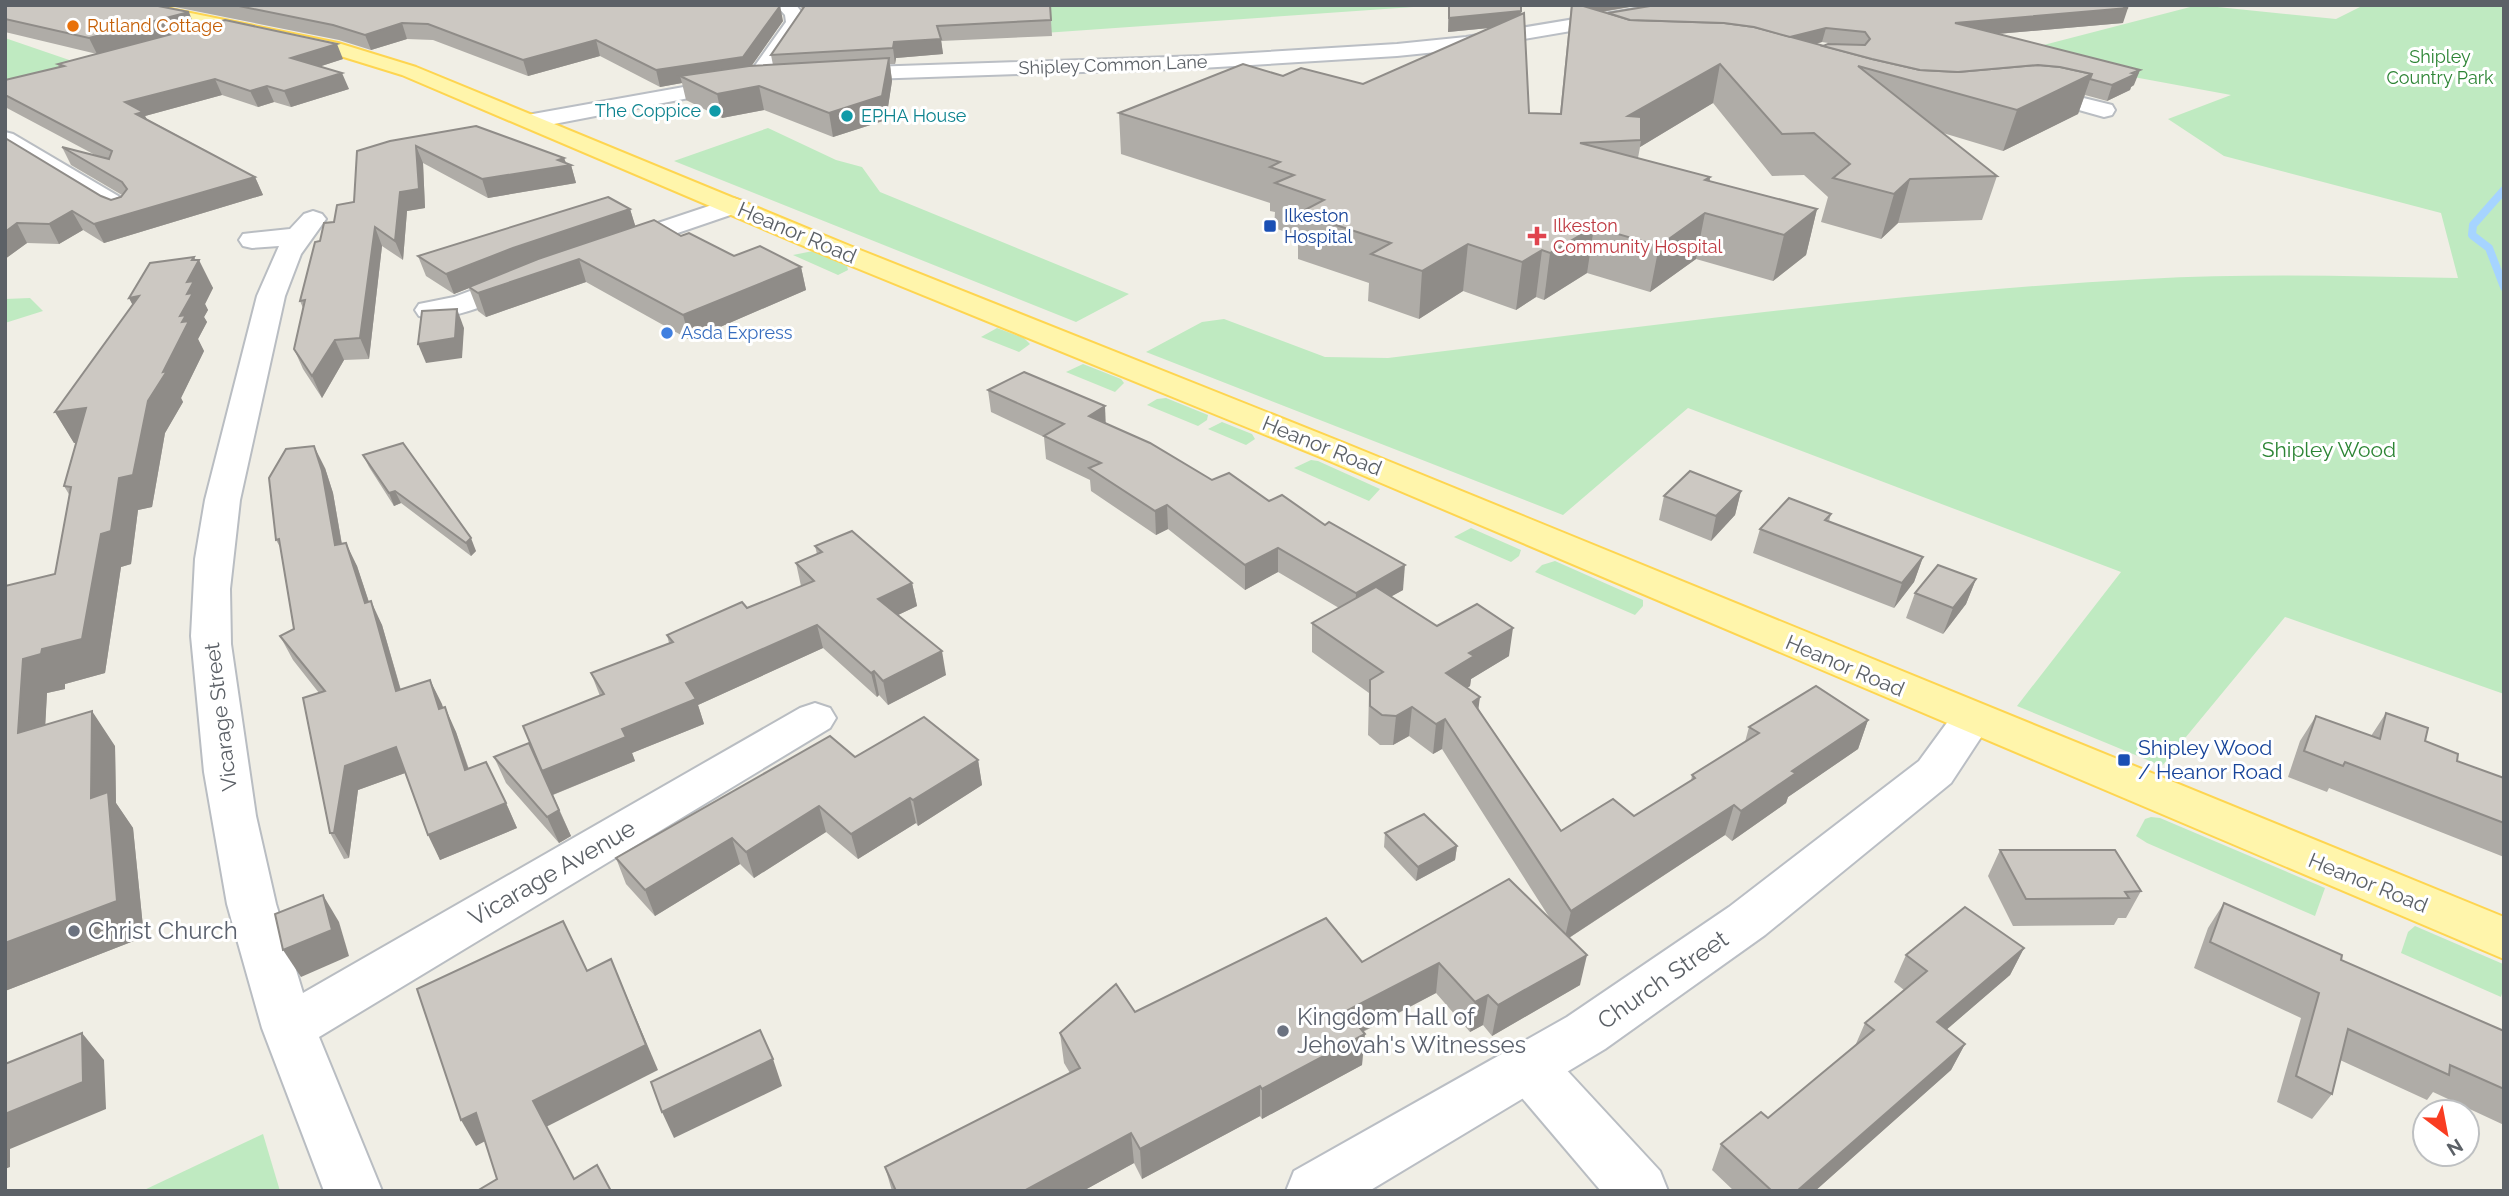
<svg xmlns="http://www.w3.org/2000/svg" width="2509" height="1196" font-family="Raleway,sans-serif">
<rect width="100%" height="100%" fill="#f0eee5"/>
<g fill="#bfeac1">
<polygon points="1030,5 1442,5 1044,33"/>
<path d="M 2198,5 L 2336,19 L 2364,5 L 2504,5 L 2504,694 L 2285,617 L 2162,766 L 2017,706 L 2121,572 L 1688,408 L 1563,515 L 1146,352 L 1202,322 L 1224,319 L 1325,357 L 1388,358 C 1640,327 1892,292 2145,279 C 2249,273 2354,276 2458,278 L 2441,213 L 2224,156 L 2168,119 L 2231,95 L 2009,54 Z"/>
<polygon points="5,38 78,63 5,82"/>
<polygon points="768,128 836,160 862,167 880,192 1129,294 1076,322 674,161"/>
<polygon points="813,251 847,266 848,270 838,275 793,255"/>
<polygon points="30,298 43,311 5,323 5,299"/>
<polygon points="997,328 1024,338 1030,344 1019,352 981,337"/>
<polygon points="1083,364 1121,379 1124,383 1115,392 1066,372"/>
<polygon points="1166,398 1208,415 1207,420 1198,426 1147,405 1157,399"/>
<polygon points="1222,422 1252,434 1255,439 1246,445 1208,429"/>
<polygon points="1311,460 1318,461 1380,489 1369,501 1294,468"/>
<polygon points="1471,528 1521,550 1519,556 1511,562 1454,537"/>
<polygon points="1555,561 1643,600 1643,606 1635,615 1535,572 1542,565"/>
<polygon points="2151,817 2160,818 2325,888 2315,916 2147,843 2136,836 2145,819"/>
<polygon points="2415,926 2503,964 2504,986 2501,997 2401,953 2408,932"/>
<polygon points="263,1134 280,1191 142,1191"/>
</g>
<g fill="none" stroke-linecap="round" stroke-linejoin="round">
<polyline stroke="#a6d4ff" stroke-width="8" points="2504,190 2473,225 2472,235 2489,248 2504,287"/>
<g stroke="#b9bdc2" stroke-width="4">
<g id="street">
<polygon points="776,5 796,5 803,14 804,22 761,85 747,85 744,81 786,22 785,15"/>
<polygon points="2030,89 2055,91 2112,105 2115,110 2112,115 2104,117 2054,103 2022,100 2019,95 2022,90"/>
<polygon points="5,132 13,134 130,203 134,208 130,213 121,216 112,213 5,149"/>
<polygon points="733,198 742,201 746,206 742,211 619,253 610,251 606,245 610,239"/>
<polygon points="313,211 322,214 326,219 301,254 285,296 240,500 230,589 231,644 256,816 276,904 303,993 800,708 815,703 830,708 836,718 830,728 319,1037 382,1191 324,1191 262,1028 227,904 204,772 191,636 195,559 205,500 257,296 279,246 252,248 243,246 239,240 243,234 290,229 304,214"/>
<path d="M 523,271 L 533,273 L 537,279 L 533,285 C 502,298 452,324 419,316 L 415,310 L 419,304 L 454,297 Z"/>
<polygon points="1530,1044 1549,1051 1660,1171 1668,1191 1601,1191 1511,1085 1503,1068 1511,1051"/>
</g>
</g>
<g stroke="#babec4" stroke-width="4">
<g id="secondary">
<polygon points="1659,5 1703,5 1694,10 1466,49 1397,56 1201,68 839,80 832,78 829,74 832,70 839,68 1201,56 1397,44 1466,37"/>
<polygon points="734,78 741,80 744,84 741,88 533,128 525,126 522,121 525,116 533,114"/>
<polygon points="1972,704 1987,709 1993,719 1951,783 1765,935 1605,1049 1369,1191 1286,1191 1294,1171 1567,1017 1729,907 1919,761 1957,709"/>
</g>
</g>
<g stroke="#fed550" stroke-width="4">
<polygon id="primary" points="114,5 151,5 338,43 416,67 850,246 1344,443 2504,917 2504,959 1320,457 832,258 402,75 334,54 123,10"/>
</g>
<use href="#street" fill="#fff" fill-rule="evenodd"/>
<use href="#secondary" fill="#fff" fill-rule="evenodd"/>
<use href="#primary" fill="#fff5ab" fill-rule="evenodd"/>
</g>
<g fill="#afaca7" fill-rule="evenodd">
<polygon points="5,5 153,5 97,54 5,32"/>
<polygon points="165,5 612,5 609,6 783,21 751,66 773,65 771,55 802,9 800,5 1050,5 1052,36 941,41 943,54 896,58 895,64 890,64 892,81 886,120 833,137 764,110 722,118 686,100 682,83 660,87 600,56 528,76 433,40 407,39 371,50 339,40"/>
<path d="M 1448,5 L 1521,5 L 1529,113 L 1560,114 L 1571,5 L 1641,5 L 1602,12 L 1608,13 L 2123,23 L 1997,34 L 2134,85 L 2131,87 L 2130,90 L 2107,101 L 2085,95 L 2078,114 L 2003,151 L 1943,133 L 1997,176 L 1982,220 L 1898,223 L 1881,239 L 1821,222 L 1828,197 L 1804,175 L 1772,176 L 1713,103 L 1640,147 L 1638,158 L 1710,177 L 1710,181 L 1817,209 L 1806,255 L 1773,281 L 1696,259 L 1650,292 L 1587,273 L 1544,300 L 1536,297 L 1516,310 L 1463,291 L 1419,319 L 1368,301 L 1369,283 L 1298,259 L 1298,236 L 1274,228 L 1275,212 L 1270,211 L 1270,203 L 1121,154 L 1119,113 L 1283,76 L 1363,84 L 1489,28 L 1448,32 ZM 1822,42 L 1841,45 L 1823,46 L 1816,44 Z"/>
<polygon points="343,59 321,66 349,89 291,107 274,102 258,107 222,95 145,116 147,119 255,177 263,195 104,243 83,230 59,244 27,243 5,259 5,138 101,196 111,200 122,195 71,165 62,147 97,156 5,107 5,80 59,67 58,64"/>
<polygon points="390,141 564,158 566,163 571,165 576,183 488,198 423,163 425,208 407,211 403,260 382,246 369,359 344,360 322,398 303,369 294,349 303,308 300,301 320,241 334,222 354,202"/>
<polygon points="630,209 635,226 681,236 734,256 801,267 806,290 690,340 586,282 486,317 478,311 469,288 454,294 426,276 418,256"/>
<polygon points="195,260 213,288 205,304 208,310 204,317 207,322 198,339 204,351 181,398 183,402 165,433 152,507 138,510 131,564 121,567 105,673 65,684 65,689 47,693 45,725 115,746 116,803 133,828 144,937 5,991 55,574 70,496 64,486 76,443 74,443 55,412 133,305 129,298"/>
<polygon points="988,390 1106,423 1212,480 1269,501 1403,590 1391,596 1437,626 1509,656 1471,679 1470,686 1467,688 1479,710 1561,831 1634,816 1691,781 1692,775 1745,742 1749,727 1868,720 1858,749 1788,797 1786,803 1732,841 1725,835 1569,938 1580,985 1492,1036 1483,1025 1470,1032 1436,993 1363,1032 1362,1065 1262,1119 1260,1116 1142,1179 1134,1163 1083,1191 892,1191 885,1167 1070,1073 1064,1063 1060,1033 1135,1012 1551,920 1442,749 1433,754 1409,736 1393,745 1380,745 1368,735 1369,693 1312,652 1312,623 1339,608 1278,572 1245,590 1168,529 1156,535 1091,491 1090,480 1046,459 1044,437 991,412"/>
<polygon points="363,455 476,551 471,556 401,503 394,506 369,467"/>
<polygon points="325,468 333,493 342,544 357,566 369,602 382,625 401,690 430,680 443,708 456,732 469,769 506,803 517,828 440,860 405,773 358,790 349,858 344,859 330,833 319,693 293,660 280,636 294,629 280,547 276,540"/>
<polygon points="1741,491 1735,515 1711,541 1659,520 1664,496"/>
<polygon points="1831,514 1829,521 1923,557 1914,582 1894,608 1753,553 1760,529"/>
<polygon points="815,546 912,583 917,606 898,615 946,675 888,705 879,695 877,697 823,648 698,705 704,724 632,753 635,761 553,795 571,836 559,843 506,783 494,757 547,784 600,696 591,673 669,643 667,635 747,608 801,586 796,563 817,554"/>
<polygon points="1976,579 1966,604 1943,634 1906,618 1915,593"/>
<polygon points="2386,713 2425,741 2457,761 2504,778 2504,857 2329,788 2327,792 2288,777 2300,741 2316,716 2371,736"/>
<polygon points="855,757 978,760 982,785 918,826 916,823 858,859 826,832 754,878 740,864 655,916 626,884 616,858"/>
<polygon points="1385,833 1457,846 1455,860 1416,881 1384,847"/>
<polygon points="2000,850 2141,891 2126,918 2118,918 2114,925 2013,926 1988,876"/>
<polygon points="2224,903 2341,960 2504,1031 2504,1125 2433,1092 2427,1100 2340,1060 2332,1094 2312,1119 2277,1102 2301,1018 2194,968 2208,928"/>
<polygon points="2024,948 2010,975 1946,1030 1965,1044 1951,1070 1815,1191 1734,1191 1712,1170 1721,1144 1768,1118 1855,1046 1865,1023 1904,990 1894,982 1906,955"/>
</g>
<g fill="#8f8c88">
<polygon points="780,5 783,21 746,74 680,76 682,83 660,87 656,70"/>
<polygon points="1572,5 1641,5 1571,17"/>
<polygon points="2128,8 2123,23 1950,38 1955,23"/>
<polygon points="1521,11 1519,25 1448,32 1449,18"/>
<polygon points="189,12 195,28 97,54 89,38"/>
<polygon points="402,23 407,39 371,50 365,35"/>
<polygon points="1826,28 1822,42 1778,54 1781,39"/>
<polygon points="941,39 943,54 896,58 895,64 893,48 894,42"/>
<polygon points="596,40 600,56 528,76 523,60"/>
<polygon points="337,44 343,59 297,74 291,58"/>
<polygon points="889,58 892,81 886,120 833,137 829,113"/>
<polygon points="1720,64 1713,103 1640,147 1641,140 1628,116"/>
<polygon points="2140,70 2134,85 2131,87 2130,90 2107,101 2112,85"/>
<polygon points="342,73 349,89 291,107 284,91"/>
<polygon points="2092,74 2078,114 2003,151 2017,110"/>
<polygon points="215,79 222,95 145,116 152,129 125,102"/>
<polygon points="267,86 274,102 258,107 250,91"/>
<polygon points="759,86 764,110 722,118 717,94"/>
<polygon points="416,146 423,163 425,208 407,211 403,260 395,241 400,192"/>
<polygon points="564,158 567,166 571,165 576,183 488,198 482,179"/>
<polygon points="255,177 263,195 104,243 94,224"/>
<polygon points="1710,177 1703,214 1705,213 1696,259 1650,292 1659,246 1705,180"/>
<polygon points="1910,179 1898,223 1881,239 1894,194"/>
<polygon points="630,209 636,228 520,268 454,294 446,274 513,248"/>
<polygon points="1817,209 1806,255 1773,281 1784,235"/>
<polygon points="72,211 83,230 59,244 49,224"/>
<polygon points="17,223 27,243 5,259 5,232"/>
<polygon points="375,227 382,246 369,359 360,338"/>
<polygon points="1594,227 1587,273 1544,300 1550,253"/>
<polygon points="1468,244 1463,291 1419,319 1422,271"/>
<polygon points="1542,250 1536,297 1516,310 1522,262"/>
<polygon points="194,257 197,263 199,260 213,288 205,304 208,310 204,317 207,322 198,339 204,351 181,398 183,402 165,433 152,507 138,510 131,564 121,567 105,673 65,684 65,689 47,693 43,768 18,733 23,659 42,649 101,534 119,478 148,401 163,372 180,316 187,282"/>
<polygon points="579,259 586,282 486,317 478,293"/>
<polygon points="801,267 806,290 690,340 683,315"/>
<polygon points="139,296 144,327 129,298"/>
<polygon points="457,309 464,328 462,358 426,363 418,344"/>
<polygon points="335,340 344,360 322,398 312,376"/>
<polygon points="1105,406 1106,429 1089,416"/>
<polygon points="86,408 104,439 74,443 55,412"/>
<polygon points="314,446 325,468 333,493 346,569 335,545"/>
<polygon points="395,491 401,503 394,506 389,493"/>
<polygon points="1741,491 1735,515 1711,541 1716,516"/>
<polygon points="1167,505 1168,529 1156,535 1155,511"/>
<polygon points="471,538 476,551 471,556 466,543"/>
<polygon points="346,543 357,566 377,627 365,603"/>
<polygon points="1278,548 1278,572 1245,590 1245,565"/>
<polygon points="1923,557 1914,582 1894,608 1902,583"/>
<polygon points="1405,565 1403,590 1355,617 1356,593"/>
<polygon points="1976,579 1966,604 1943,634 1953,608"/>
<polygon points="912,583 917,606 883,622 878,599"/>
<polygon points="371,601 382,625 408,716 396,691"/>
<polygon points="817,625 823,648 698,705 704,724 632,753 635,761 552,795 542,771 686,683"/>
<polygon points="1513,628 1509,656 1471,679 1470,686 1443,702 1446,673 1469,653"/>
<polygon points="942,651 946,675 888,705 883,681"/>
<polygon points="874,671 879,695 877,697 871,673"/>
<polygon points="430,680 442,704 451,734 439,709"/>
<polygon points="1480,697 1476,727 1473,702"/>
<polygon points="445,707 456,732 477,795 465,770"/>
<polygon points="1412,707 1409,736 1393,745 1396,716"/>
<polygon points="92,711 115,746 116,803 133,828 144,937 5,991 5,943 91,798"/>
<polygon points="1445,719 1442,749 1433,754 1436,724"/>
<polygon points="1868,720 1858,749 1788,797 1786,803 1732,841 1741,811 1792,771"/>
<polygon points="396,747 408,772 358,790 349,858 334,833 345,766"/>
<polygon points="978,760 982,785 918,826 913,800"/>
<polygon points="910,798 916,823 858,859 851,834"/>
<polygon points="506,803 517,828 440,860 428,835"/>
<polygon points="1734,805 1725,835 1564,941 1571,911"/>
<polygon points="819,806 826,832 754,878 746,852"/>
<polygon points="559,810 571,836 559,843 547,817"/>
<polygon points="732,838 740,864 655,916 645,890"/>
<polygon points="1457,846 1455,860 1416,881 1418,867"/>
<polygon points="323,895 339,922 349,956 301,977 283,950"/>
<polygon points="2024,948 2010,975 1924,1049 1937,1022"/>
<polygon points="1587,955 1580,985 1492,1036 1498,1005"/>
<polygon points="611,959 658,1070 546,1127 533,1101"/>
<polygon points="1439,963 1436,993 1344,1041 1346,1011"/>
<polygon points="1488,995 1483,1025 1470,1032 1475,1002"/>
<polygon points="82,1033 104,1060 106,1109 10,1149 10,1167 5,1169 5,1114"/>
<polygon points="1365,1034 1362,1065 1262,1119 1262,1089"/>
<polygon points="1965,1044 1951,1070 1815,1191 1797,1191"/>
<polygon points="773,1059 782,1086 674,1138 662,1112"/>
<polygon points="1260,1086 1260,1116 1142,1179 1140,1149"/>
<polygon points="476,1113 491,1138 476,1146 461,1120"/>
<polygon points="1131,1133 1134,1163 1083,1191 1024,1191"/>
</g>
<g fill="#ccc8c2" stroke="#8f8c88" stroke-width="2">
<polygon points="5,5 153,5 189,12 89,38 5,19"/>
<polygon points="234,5 608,5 609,6 617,5 780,5 780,6 743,57 656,70 596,40 523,60 428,24 402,23 365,35 333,25"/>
<polygon points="804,5 1050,5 1051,20 937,26 941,39 894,42 893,48 771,55 804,7"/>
<polygon points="1449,5 1521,5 1521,11 1449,18"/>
<polygon points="1572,5 1580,5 1630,20 1724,23 1754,27 1872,59 1920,70 1958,72 2038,65 2060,67 2092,74 2017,110 1858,66 1997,176 1910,179 1894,194 1833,178 1850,164 1814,133 1782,134 1720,64 1628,116 1641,117 1641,140 1580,143 1710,177 1705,180 1817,209 1784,235 1705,213 1659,246 1594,227 1550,253 1542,250 1522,262 1468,244 1422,271 1371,254 1391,243 1299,213 1324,200 1275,183 1294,175 1270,167 1280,162 1119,113 1243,64 1283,76 1301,68 1363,84 1524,13 1529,113 1561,114"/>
<polygon points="1656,5 2120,5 2128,8 1955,23 2140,70 2132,73 2136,74 2112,85 2090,79 2092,74 2060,67 2038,65 1958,72 1920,70 1872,59 1823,46 1828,44 1865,45 1870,39 1865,32 1826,28 1790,37 1754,27 1724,23 1630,20 1608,13"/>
<polygon points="225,20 337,44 291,58 342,73 284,91 267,86 250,91 215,79 125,102 143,112 136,114 255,177 94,224 72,211 49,224 17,223 5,232 5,138 101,196 111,200 121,197 127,189 122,182 62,147 109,159 112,151 5,95 5,80 64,66 58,64"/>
<polygon points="889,58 882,96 829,113 759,86 717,94 680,76 749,66"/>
<polygon points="476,126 564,158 558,160 571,165 482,179 416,146 419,189 400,192 395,241 375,227 360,338 335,340 312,376 294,349 305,300 300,301 315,242 320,241 324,223 334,222 337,205 354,202 357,151 390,141"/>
<polygon points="608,197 630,209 513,248 446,274 418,256"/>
<polygon points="654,220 681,236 689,233 734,256 760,246 801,267 683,315 579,259 478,293 469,287 538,259"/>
<polygon points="194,257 192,260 199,260 187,282 194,281 187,294 193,293 180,316 186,315 182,322 189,321 163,372 167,371 148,401 133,475 119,478 111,531 101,534 82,639 42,649 41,654 23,659 18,733 92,711 91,798 108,792 117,901 5,943 5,586 55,574 71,487 64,486 86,408 55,412 139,296 129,298 150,263"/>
<polygon points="457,309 455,338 418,344 422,311"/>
<polygon points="1024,372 1105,406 1089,416 1150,443 1212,480 1229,473 1269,501 1282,495 1325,525 1329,522 1405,565 1356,593 1278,548 1245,565 1167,505 1155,511 1089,468 1101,463 1044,436 1064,424 988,390"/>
<polygon points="403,443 471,538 466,543 395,491 389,493 363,455"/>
<polygon points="314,446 322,471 335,545 346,543 365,603 371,601 396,691 430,680 439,709 445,707 465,770 486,762 506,803 428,835 396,747 345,766 334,833 330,833 303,698 325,691 280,636 294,629 279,539 276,540 269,478 286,449"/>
<polygon points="1690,471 1741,491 1716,516 1664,496"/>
<polygon points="1789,498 1831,514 1825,520 1923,557 1902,583 1760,529"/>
<polygon points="852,531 912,583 878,599 942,651 883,681 874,671 871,673 817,625 686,683 696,699 622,729 626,737 542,771 523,726 604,694 591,673 673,642 667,635 742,602 747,608 814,581 796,563 822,552 815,546"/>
<polygon points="1938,565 1976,579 1953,608 1915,593"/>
<polygon points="1376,587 1437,626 1477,604 1513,628 1469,653 1474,656 1446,673 1480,697 1473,702 1561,831 1613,799 1634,816 1695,778 1692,775 1759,733 1749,727 1816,686 1868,720 1792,771 1796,773 1741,811 1734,805 1571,911 1445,719 1436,724 1412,707 1396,716 1382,715 1370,706 1370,680 1383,672 1312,623"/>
<polygon points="2386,713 2428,728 2425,741 2458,754 2457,761 2504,778 2504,823 2345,762 2343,766 2304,751 2316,716 2380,739"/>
<polygon points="924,717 978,760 913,800 910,798 851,834 819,806 746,852 732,838 645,890 616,858 830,736 855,757"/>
<polygon points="529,743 559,810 547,817 494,757"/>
<polygon points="1424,814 1457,846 1418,867 1385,833"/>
<polygon points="2000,850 2115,850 2141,891 2125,892 2129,898 2026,899"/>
<polygon points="1509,879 1587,955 1498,1005 1488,995 1475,1002 1439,963 1346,1011 1365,1034 1262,1089 1260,1086 1140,1149 1131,1133 1024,1191 896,1191 885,1167 1080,1068 1060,1033 1116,984 1135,1012 1326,918 1362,962"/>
<polygon points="323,895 332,930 283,950 275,914"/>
<polygon points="2224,903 2342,955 2341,960 2504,1031 2504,1089 2450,1065 2449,1075 2348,1029 2332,1094 2296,1076 2319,993 2210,942"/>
<polygon points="1965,907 2024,948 1937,1022 1965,1044 1797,1191 1772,1191 1721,1144 1761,1112 1768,1118 1874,1030 1865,1023 1927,971 1906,955"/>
<polygon points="563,921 587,971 611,959 646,1045 533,1101 574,1179 597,1165 611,1191 477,1191 497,1179 476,1113 461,1120 417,989"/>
<polygon points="760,1030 773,1059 662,1112 651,1082"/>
<polygon points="82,1033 83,1082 5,1114 5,1064"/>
</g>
<circle fill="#e8710a" stroke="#fff" stroke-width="2.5" cx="73" cy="26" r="7"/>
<g fill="#0f9aa8" stroke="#fff" stroke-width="2.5">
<circle cx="715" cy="111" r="7"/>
<circle cx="847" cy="116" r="7"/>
</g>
<g fill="#1a4fb4" stroke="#fff" stroke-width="2.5">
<rect x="1263" y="219" width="14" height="14" rx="3.5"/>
<rect x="2117" y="753" width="14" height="14" rx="3.5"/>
</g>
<path fill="#e0444e" stroke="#fff" stroke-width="2.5" d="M1533.5 225.5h7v7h7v7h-7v7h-7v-7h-7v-7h7z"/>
<circle fill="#3f7fe0" stroke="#fff" stroke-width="2.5" cx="667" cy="333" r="7"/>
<g fill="#6b7280" stroke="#fff" stroke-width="2.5">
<circle cx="74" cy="931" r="7"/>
<circle cx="1283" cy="1031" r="7"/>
</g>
<g text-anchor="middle" stroke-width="6" stroke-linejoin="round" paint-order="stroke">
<g font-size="18" fill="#c56008" stroke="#fff" text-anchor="start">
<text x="87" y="32">Rutland Cottage</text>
</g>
<g font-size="18" fill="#2d8535" stroke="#fff">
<text x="2440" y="63">Shipley<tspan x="2440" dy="21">Country Park</tspan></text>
</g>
<g font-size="18" fill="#5c6167" stroke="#fff">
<text transform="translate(1113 65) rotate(-2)" y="6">Shipley Common Lane</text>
</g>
<g font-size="18" fill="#0d838f" stroke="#fff" text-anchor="end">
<text x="701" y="117">The Coppice</text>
<text x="861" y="122" text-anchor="start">EPHA House</text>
</g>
<g font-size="18" fill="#164399" stroke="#fff" text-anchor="start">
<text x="1284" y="222">Ilkeston<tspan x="1284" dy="21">Hospital</tspan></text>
</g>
<g font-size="18" fill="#be3a42" stroke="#fff" text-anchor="start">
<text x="1553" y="232">Ilkeston<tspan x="1553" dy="21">Community Hospital</tspan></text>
</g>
<g font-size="18" fill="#366cbe" stroke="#fff" text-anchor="start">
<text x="681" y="339">Asda Express</text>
</g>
<g font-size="21" fill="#5c6167" stroke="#fff">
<text transform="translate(797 233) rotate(23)" y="7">Heanor Road</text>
<text transform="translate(1322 446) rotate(22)" y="7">Heanor Road</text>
<text transform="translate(1845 666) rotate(23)" y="7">Heanor Road</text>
<text transform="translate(221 717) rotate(-97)" y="7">Vicarage Street</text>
<text transform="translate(2368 883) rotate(22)" y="7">Heanor Road</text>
</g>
<g font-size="21" fill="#2d8535" stroke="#fff">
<text x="2329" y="457">Shipley Wood</text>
</g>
<g font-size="21" fill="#164399" stroke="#fff" text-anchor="start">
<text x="2138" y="755">Shipley Wood<tspan x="2138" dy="24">/ Heanor Road</tspan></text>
</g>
<g font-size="24" fill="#5c6167" stroke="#fff">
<text transform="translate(552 873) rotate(-30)" y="8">Vicarage Avenue</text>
<text transform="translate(1663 980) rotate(-35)" y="8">Church Street</text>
</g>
<g font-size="24" fill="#5b616d" stroke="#fff" text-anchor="start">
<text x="88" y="939">Christ Church</text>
<text x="1297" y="1025">Kingdom Hall of<tspan x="1297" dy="28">Jehovah's Witnesses</tspan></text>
</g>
</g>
<rect width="2509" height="1196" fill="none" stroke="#5c6167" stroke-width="14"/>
<g transform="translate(2446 1133) rotate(148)"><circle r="33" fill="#ffffff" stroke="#bec0c2" stroke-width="2"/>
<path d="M0-5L12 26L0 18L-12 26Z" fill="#f93d22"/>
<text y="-10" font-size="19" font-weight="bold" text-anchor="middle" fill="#5c6167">N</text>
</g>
</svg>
